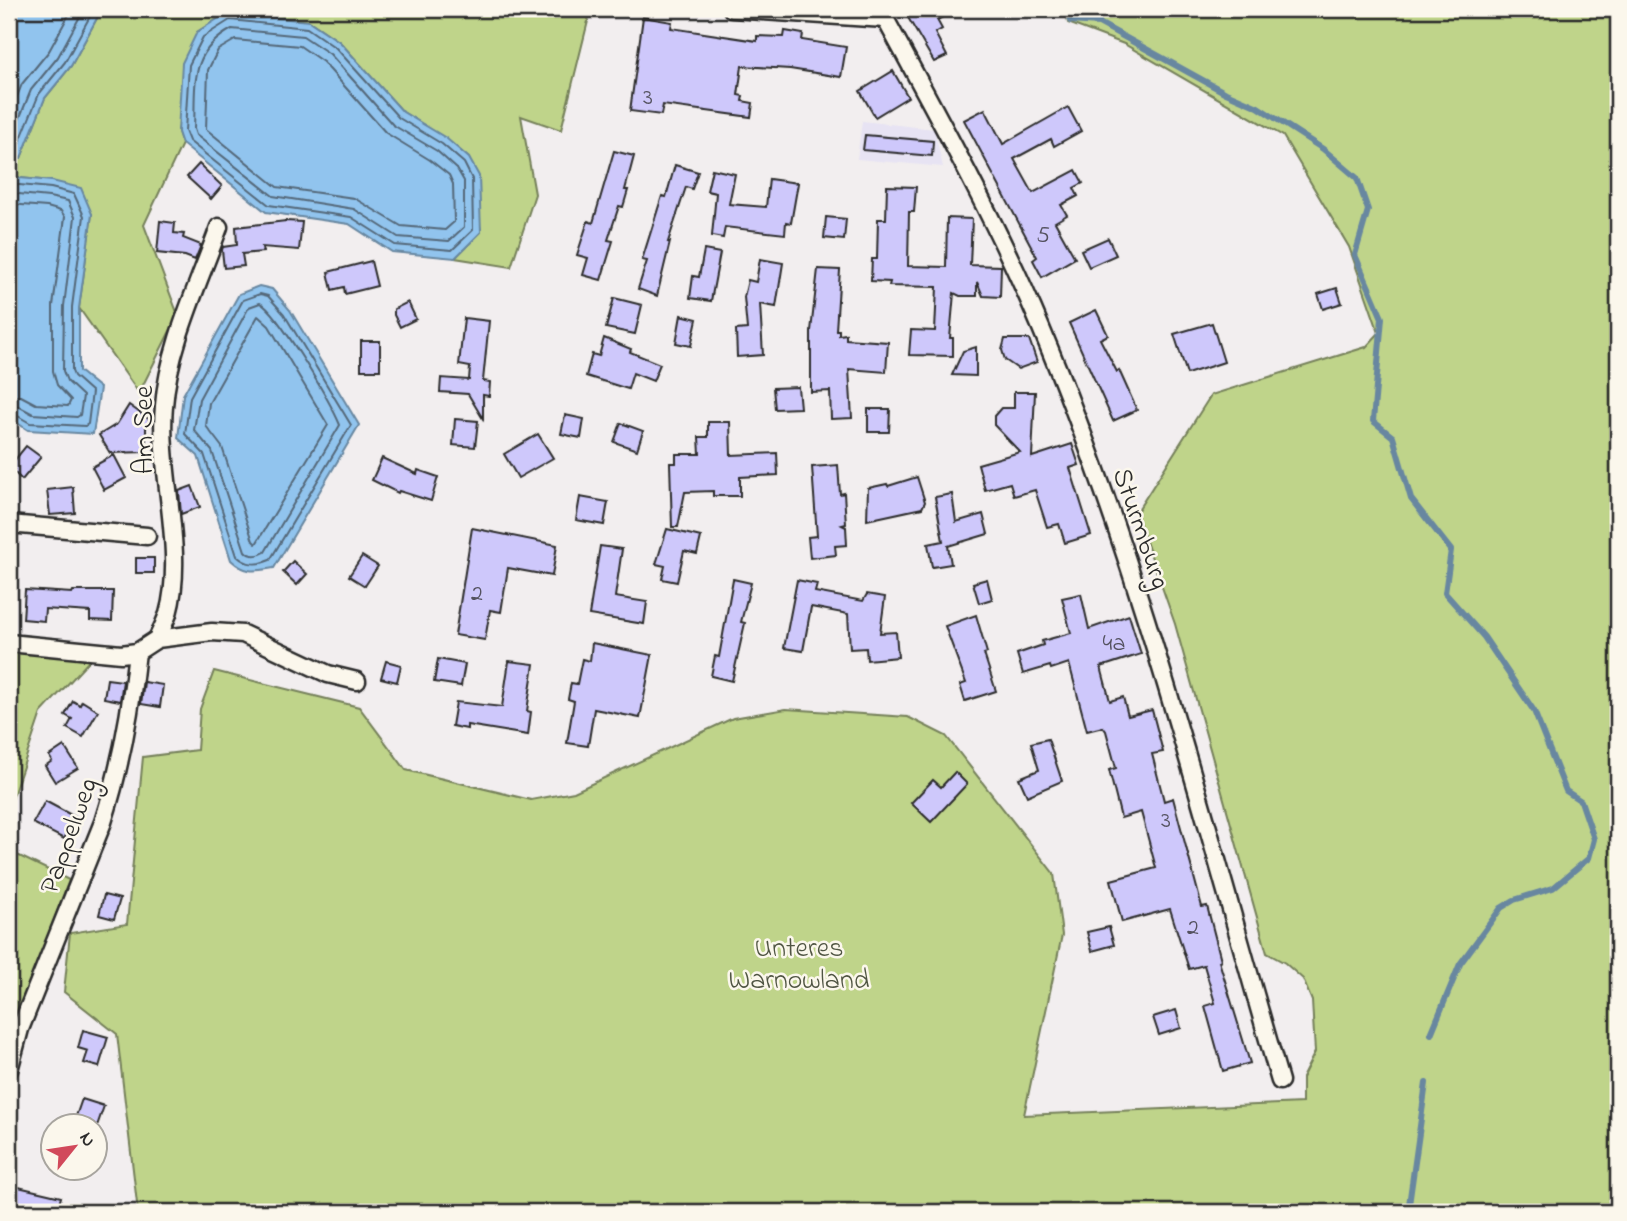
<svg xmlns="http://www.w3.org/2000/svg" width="1627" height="1221" font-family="'Indie Flower',sans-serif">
<rect width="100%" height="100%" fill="#f2eeef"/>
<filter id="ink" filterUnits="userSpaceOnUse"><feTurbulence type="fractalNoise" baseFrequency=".0143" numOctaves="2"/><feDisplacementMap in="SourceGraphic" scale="14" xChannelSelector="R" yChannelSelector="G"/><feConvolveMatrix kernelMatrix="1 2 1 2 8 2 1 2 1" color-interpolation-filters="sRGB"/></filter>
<g filter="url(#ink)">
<polygon fill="#e7e3f3" points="862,121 934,129 943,167 857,159"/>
<g fill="#bfd48a" stroke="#75805a" stroke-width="2">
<polygon points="102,9 591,9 561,130 521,116 535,194 511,267 455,258 481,232 469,158 446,139 403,112 340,42 309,21 227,13 197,32 178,132 182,144 144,225 178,315 139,393 79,308 92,214 52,181 9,177 9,161 21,158 45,98 71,66"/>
<polygon points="1065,9 1618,9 1618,1212 138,1212 117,1034 64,992 70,933 127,924 143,757 197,750 200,709 214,671 359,707 406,770 531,800 574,792 733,718 786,709 908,717 946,736 1054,874 1062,935 1024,1115 1302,1103 1302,1078 1315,1052 1312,1001 1303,979 1285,963 1267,953 1175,624 1136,513 1211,395 1366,347 1379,333 1349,247 1283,136 1124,44 1068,23"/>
<polygon points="11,651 90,660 41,713 9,808 9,653"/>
<polygon points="9,851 69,880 9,1039"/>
</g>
<g fill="#91c4ee" stroke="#6887a0" stroke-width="2">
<polygon points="20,9 102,9 71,66 45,98 21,158 9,161 9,18"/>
<polygon points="227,13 309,21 340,42 403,112 446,138 469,158 479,176 481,232 455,258 392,252 349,224 266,212 182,144 178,132 182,63 197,32"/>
<polygon points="9,177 52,181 81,188 92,214 79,308 79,371 100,388 93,434 28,430 14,421 9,424"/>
<path d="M 259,286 L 272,289 L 290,310 L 359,425 L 274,568 C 255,571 246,574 231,560 L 198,456 L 178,438 L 183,395 L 239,294 Z"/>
</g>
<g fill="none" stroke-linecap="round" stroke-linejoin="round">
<g stroke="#546879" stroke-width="2">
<polygon points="230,20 307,28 336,48 399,118 442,144 464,163 472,179 473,230 452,250 395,245 351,217 269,205 189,141 185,131 189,65 203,37"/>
<path d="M 232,29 L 303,36 L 330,54 L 393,125 L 437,151 L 457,169 L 464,181 L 464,227 L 449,241 L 398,237 L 354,209 L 273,196 L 196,135 L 194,129 C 196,85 188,53 232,29 Z"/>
<polygon points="235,40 300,46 323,62 386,133 430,160 449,175 453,184 454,222 445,230 401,226 354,198 277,187 206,129 208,70 218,50"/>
<polyline points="9,117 22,84 49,51 72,9"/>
<polyline points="9,144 31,90 58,57 84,9"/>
<polyline points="9,153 16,151 39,94 65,62 94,9"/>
<polyline points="9,184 51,188 74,194 84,216 72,307 72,371 74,376 92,392 88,424 85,426 30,423 16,415 9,416"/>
<polyline points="9,193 49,197 68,201 75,217 64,306 63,371 67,381 83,396 80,415 77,417 33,414 18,406 9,406"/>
<polyline points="9,204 47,207 61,211 65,217 53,306 53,371 57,385 71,400 68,406 36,404 21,396 9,396"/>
<path d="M 260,294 L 268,296 L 284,314 L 351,425 L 270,560 C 258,565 247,566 237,556 L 204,454 L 185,434 L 190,397 L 243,300 Z"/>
<path d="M 260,303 C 277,311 331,403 340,425 L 265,552 C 259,556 250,557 245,551 L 212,451 L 194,430 L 199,399 L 249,307 Z"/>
<polygon points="258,316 269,326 328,425 256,544 253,541 222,447 206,426 209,403"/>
</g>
<g stroke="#6887a0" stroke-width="6">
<polyline points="1067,9 1070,21 1099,23 1226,93 1258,107 1323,149 1357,178 1368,210 1355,255 1382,318 1373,421 1393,437 1411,499 1451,550 1445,593 1484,637 1534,711 1566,791 1581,801 1594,839 1589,858 1553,888 1514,900 1501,908 1460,964 1431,1034"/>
<polyline points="1219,1212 1219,1207"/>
<polyline points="1408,1212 1426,1083"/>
</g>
</g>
<g fill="#cec8fb" stroke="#2b2b2b" stroke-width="2">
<polygon points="903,9 958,9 937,20 942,29 935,33 947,56 934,62"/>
<polygon points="643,17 672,22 671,28 757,41 757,36 784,37 785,31 803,34 802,40 846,47 841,77 790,69 742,66 738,95 743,96 742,101 753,103 751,117 663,105 661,115 630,111"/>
<polygon points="893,71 908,97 875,117 860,91"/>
<polygon points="1068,107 1081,131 1054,146 1051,139 1014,159 1033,193 1076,170 1083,183 1074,188 1078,196 1061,205 1067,215 1055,222 1075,258 1042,277 1033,260 1037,257 964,120 985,109 1003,144"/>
<polygon points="865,135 933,141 932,156 863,150"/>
<polygon points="614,151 634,156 625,190 628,190 623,207 619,206 608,240 613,241 601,280 583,275 588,258 577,255 588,221 593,223"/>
<polygon points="199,164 222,186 211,199 187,177"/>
<polygon points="675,165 698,172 692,189 686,187 668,242 670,242 657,296 638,289 647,261 642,260 662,196 666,197"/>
<polygon points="712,169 735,174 729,204 766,207 769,179 798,183 791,223 786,222 785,234 725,227 723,238 712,236 716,193 707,191"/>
<polygon points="887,186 916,187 914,212 909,212 908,266 946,267 947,218 972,219 970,265 1001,266 1000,297 983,296 977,282 977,296 960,296 954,293 950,338 953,338 953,356 909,355 911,330 935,331 937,287 889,286 890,282 871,281 872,259 877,259 878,219 886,219"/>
<polygon points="826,217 846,219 844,240 824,238"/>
<polygon points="160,221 175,223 174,233 184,234 183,238 201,245 195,260 185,256 157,253"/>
<polygon points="286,221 302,222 299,250 262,247 263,252 242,254 244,266 224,268 222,250 223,247 237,245 236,227"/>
<polygon points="1108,238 1116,255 1089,267 1081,250"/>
<polygon points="704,250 720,253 711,301 690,298 693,276 699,277"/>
<polygon points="760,259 783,263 776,307 760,304 763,355 737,357 736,330 747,329 744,297 748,280 756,282"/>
<polygon points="371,261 377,286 345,294 344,287 332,290 328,272"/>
<polygon points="818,269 840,270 836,330 839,330 839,335 846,334 846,339 888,342 886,372 849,369 852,418 831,419 830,391 811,392 811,331"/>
<polygon points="1337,288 1342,303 1323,309 1318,294"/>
<polygon points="614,298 642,305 635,334 606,328"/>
<polygon points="408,302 416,319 400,327 394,315 394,309"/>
<polygon points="1096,310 1108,335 1100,339 1117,372 1119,370 1137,410 1113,421 1069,323"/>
<polygon points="681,315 697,319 691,346 676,343"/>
<polygon points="464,318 489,321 483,381 490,382 489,396 483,395 483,419 468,394 440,392 441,378 469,380 470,367 459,365"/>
<polygon points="1212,323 1224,362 1187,374 1174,334"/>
<polygon points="604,338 631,349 630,352 660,364 653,381 633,373 628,389 586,376 592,354 599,356"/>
<polygon points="1005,339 1029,339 1037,362 1018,369 1005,360 1002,350"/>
<rect x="361" y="341" width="19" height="29"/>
<polygon points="976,347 976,376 952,375 963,351"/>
<polygon points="798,387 800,408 775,409 773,388"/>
<polygon points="1014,392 1035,392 1032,457 1072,444 1079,465 1070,468 1091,535 1065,543 1059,524 1047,527 1035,490 1014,496 1010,483 985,490 978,464 1020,452 994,425 994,416 1001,408 1014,408"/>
<polygon points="129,405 150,420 146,427 146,452 110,453 99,435 117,424"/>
<polygon points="868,409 890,409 889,432 868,432"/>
<polygon points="565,415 584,419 581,438 561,434"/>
<polygon points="455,419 478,421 475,447 453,445"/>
<polygon points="708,422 730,422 731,455 777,453 778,475 740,477 740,496 713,496 713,491 685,492 678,527 672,527 670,463 676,463 676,454 700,454 699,437 708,437"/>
<polygon points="621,423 643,431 637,450 614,442"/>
<polygon points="538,434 553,458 518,478 504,454"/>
<polygon points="26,446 41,457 22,480 9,467"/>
<polygon points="114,455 126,478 104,490 92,467"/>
<polygon points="382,458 417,474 418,470 438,477 431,501 399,491 398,493 372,480"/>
<polygon points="838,465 840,494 844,493 846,524 842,525 846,527 847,545 835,546 836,555 810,558 808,537 817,536 812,467"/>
<polygon points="917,477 925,502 922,508 867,520 868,488 887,484 888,486"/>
<polygon points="192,486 200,507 181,514 179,491"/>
<polygon points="73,487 75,513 50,515 47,490"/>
<polygon points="952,494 956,522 983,514 988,534 948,546 951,564 932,567 928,544 943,541 935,497"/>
<polygon points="580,497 608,502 604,525 576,520"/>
<polygon points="472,528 557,545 552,576 508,568 501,612 490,610 485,640 455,635"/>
<polygon points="667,529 701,537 697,554 684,551 677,582 662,579 665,566 656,564"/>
<polygon points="600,546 622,549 615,597 647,602 644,624 589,615"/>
<polygon points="362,556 378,566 365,586 349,576"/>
<rect x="136" y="558" width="18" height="15"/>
<polygon points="293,561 307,574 297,585 283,572"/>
<polygon points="733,579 751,583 741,622 745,623 732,681 711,676 715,656 719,657"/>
<polygon points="987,579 992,599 979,603 973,583"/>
<polygon points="797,580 817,584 815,592 863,601 867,594 885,597 880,633 896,632 898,657 867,660 866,648 850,649 848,614 811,607 803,651 784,648"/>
<polygon points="25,590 72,593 73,591 113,591 112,621 90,620 90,612 45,609 44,621 23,619"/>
<polygon points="1081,594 1089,629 1129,615 1141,654 1101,667 1110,701 1123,697 1128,716 1152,710 1163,752 1152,754 1164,801 1173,798 1202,907 1207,906 1221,960 1219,961 1250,1063 1223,1071 1205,1006 1215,1003 1204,965 1189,969 1170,909 1122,922 1111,880 1156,868 1141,812 1121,818 1109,770 1116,768 1106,731 1103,727 1087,731 1069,663 1051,669 1050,666 1023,674 1017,654 1043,645 1042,641 1071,633 1062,598"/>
<polygon points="976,615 987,653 984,654 996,691 965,701 960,685 966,683 945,626"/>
<polygon points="592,643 652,655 640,718 594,709 588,746 567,743 574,701 568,699 571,683 577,684 582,659 590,661"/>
<polygon points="438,659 465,664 461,686 434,682"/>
<polygon points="386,661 401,665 397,682 381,678"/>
<polygon points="509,661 534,664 527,711 531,712 528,735 467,725 467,729 452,726 456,702 502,707"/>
<polygon points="107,679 123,681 120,701 104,698"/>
<polygon points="144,682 163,685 160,707 141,704"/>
<polygon points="73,701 80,705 82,701 98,711 83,737 67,728 72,719 65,715"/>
<polygon points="1048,739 1062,781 1027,796 1019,778 1039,770 1031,743"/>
<polygon points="64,746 78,768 55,782 45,766 52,761 49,756"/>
<polygon points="955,772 967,784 931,822 911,803 933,780 941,787"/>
<polygon points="45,801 75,817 64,839 33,823"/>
<polygon points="104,895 120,899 114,919 99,915"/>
<polygon points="1109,927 1114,945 1092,951 1087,932"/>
<polygon points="1176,1010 1181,1028 1159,1035 1153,1017"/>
<polygon points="83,1030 108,1037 99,1067 84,1063 88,1051 78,1048"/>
<polygon points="82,1099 104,1106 97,1126 75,1119"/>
<polygon points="14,1186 61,1197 57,1211 16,1203 17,1201 10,1199"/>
</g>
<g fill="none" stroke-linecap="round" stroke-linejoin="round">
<g stroke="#2b2b2b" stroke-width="21">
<g id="street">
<polyline points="732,9 885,19"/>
<path d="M 880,9 C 936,113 995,218 1041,328 C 1143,571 1206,828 1280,1081"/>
<polyline points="9,524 147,536"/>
<path d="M 157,639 C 161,631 165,622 168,614 C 186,550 158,472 164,406 C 168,348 199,283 219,227"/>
<polyline points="9,643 121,654 137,652 157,639 212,632 243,634 328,674 357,681"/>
<path d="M 9,1070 L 20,1029 L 103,822 C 121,766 131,710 137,652"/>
</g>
</g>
<use href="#street" stroke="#fbf7ec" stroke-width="16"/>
</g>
</g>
<g text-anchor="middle" stroke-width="5" stroke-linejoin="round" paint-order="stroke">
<g font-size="24" fill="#54525f">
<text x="648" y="104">3</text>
<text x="1043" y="242">5</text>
<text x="477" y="600">2</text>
<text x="1114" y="650">4a</text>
<text x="1166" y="827">3</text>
<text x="1193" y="934">2</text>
</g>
<g font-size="28" fill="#2b2b2b" stroke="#fbf7ec">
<text transform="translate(142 430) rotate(-90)" y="10">Am See</text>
<text transform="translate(1143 528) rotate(71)" y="10">Sturmburg</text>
<text transform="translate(67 835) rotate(-70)" y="10">Pappelweg</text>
</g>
<g font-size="28" fill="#505543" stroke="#fbf7ec">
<text x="799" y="956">Unteres<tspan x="799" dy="32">Warnowland</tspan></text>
</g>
</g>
<rect width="1627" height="1221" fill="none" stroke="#fbf7ec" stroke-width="35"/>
<rect x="18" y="18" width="1592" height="1186" fill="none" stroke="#2b2b2b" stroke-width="2.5" filter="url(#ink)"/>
<g transform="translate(74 1147) rotate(60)"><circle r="33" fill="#fbf7ec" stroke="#a8a59f" stroke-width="2"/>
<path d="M0-5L12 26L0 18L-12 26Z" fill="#d1495b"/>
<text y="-10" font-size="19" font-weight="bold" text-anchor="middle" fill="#2b2b2b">N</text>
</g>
</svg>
